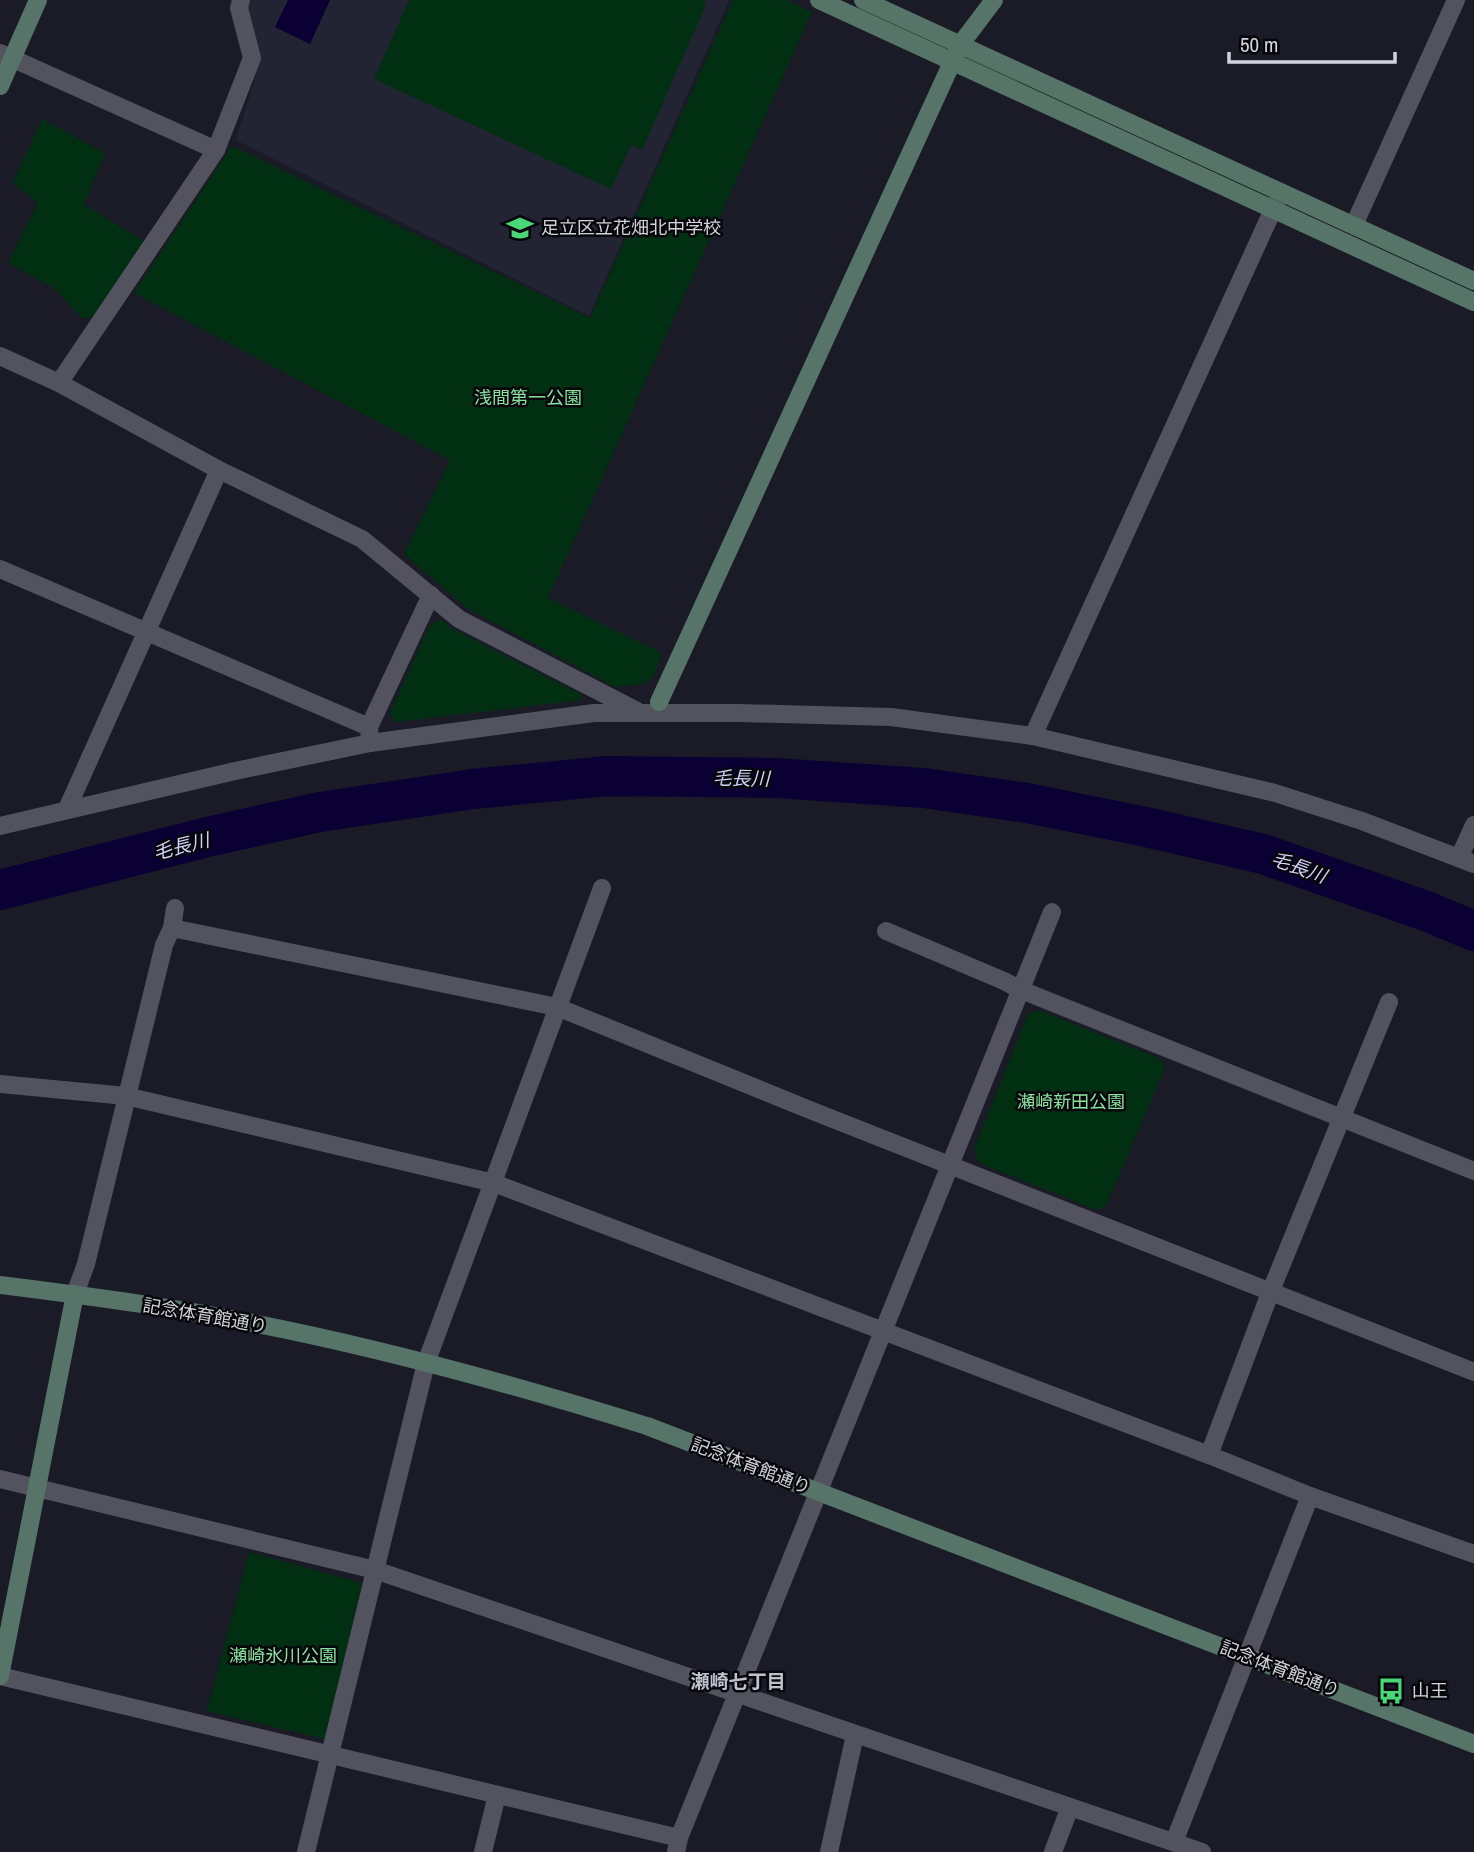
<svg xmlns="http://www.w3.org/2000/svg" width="1474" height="1852" font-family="'Archivo Narrow','Noto Sans JP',sans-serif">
<rect width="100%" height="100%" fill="#1a1b26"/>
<polygon fill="#232433" points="251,0 729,0 589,316 236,140 261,58 248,9"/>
<g fill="#012f12">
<polygon points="409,0 704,0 705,7 642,150 631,145 611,189 374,79"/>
<polygon points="733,0 786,0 812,12 548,598 662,653 653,677 643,684 615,687 467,608 404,554 450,460 134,293 232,146 590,318"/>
<polygon points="42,119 105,153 84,204 145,242 93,317 82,318 54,288 8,263 38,203 13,183"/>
<polygon points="442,620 451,628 582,695 582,700 395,722 390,713 431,623"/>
<polygon points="1039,1010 1160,1059 1165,1068 1106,1206 1097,1210 979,1163 974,1149 1028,1014"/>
<polygon points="249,1552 362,1583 325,1739 207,1711"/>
</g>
<polygon fill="#0b0033" points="288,0 330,0 310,44 275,27"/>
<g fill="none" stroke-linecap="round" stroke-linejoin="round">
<polyline stroke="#0b0033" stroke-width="40" points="0,890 207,837 320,812 473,789 607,776 776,778 924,788 1027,803 1146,827 1263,854 1426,911 1474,931"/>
<g stroke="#52535f" stroke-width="18">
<polyline points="0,53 216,150"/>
<polyline points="1354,225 1456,0"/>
<polyline points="0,356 59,383 219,470 362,539 459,619 637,711"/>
<polyline points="59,383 216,150 252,58 239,8 241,0"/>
<polyline points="0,569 369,727 370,743"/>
<polyline points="369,727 431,595"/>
<polyline points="1033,736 1281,192"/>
<polyline points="67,809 219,470"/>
<polyline points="0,826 235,771 370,743 594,713 739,713 891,717 1033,736 1275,793 1362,821 1474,864"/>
<polyline points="1459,858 1474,825"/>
<polyline points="172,928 557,1007 815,1112 1474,1372"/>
<polyline points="886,931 1004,981 1021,990 1474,1171"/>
<polyline points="0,1084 126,1096 494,1183 1209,1455 1310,1496 1474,1554"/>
<polyline points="75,1294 86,1264 164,945 172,928 175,908"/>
<polyline points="1209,1455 1270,1293 1389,1002"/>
<polyline points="0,1479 375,1570 1202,1852"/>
<polyline points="0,1676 679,1838"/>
<polyline points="1174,1842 1310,1496"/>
<polyline points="306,1852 426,1363 602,888"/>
<polyline points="483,1852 497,1795"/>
<polyline points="676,1852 679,1838 1052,912"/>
<polyline points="829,1852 855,1735"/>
<polyline points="1053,1852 1070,1807"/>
</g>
<g stroke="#567467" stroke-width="18">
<polyline points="819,0 1474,302"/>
<polyline points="863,0 1474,281"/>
<polyline points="0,86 38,0"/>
<polyline points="659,702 960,45 994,0"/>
<path d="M 0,1285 C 72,1294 144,1303 215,1316 C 361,1342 506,1382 647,1426 L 1474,1744"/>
<polyline points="0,1676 75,1294"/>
</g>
</g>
<defs>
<g id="school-bare" transform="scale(2.1)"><path d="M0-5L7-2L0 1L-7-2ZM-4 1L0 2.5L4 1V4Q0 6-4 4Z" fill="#4ad778" stroke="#06060b" stroke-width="2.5" paint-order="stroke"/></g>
<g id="bus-bare" transform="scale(2.1)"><path d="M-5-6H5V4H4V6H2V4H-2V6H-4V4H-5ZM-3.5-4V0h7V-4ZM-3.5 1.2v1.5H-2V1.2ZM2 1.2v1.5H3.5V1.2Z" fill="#4ad778" stroke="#06060b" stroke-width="2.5" paint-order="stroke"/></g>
</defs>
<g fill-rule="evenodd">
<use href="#school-bare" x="520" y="228"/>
<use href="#bus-bare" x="1391" y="1691"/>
</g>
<g text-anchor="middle" stroke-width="5" stroke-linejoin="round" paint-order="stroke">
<g font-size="18" fill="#d3d4db" stroke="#06060b" text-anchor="start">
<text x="541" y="234">足立区立花畑北中学校</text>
<text x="1412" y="1697">山王</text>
</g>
<g font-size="18" fill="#89e39e" stroke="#06060b">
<text x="528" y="404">浅間第一公園</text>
<text x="1071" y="1108">瀬崎新田公園</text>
<text x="283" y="1662">瀬崎氷川公園</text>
</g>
<g font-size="18" fill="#d3d4db" stroke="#06060b">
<text transform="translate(205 1316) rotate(10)" y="6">記念体育館通り</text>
<text transform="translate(751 1466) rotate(21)" y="6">記念体育館通り</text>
<text transform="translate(1280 1669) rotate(21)" y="6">記念体育館通り</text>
</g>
<g font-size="19" font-style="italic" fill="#d0d2f8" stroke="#06060b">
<text transform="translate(741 778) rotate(1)" y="7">毛長川</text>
<text transform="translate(181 846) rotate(-14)" y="7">毛長川</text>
<text transform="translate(1299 867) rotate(20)" y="7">毛長川</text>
</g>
<g font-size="19" font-weight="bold" fill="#bfc1cf" stroke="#06060b">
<text x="738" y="1688">瀬崎七丁目</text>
</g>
</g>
<path d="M1229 52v10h166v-10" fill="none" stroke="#d3d4db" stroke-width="3.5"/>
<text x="1240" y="52" font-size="21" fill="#d3d4db" stroke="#06060b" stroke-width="5" paint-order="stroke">50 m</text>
</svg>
